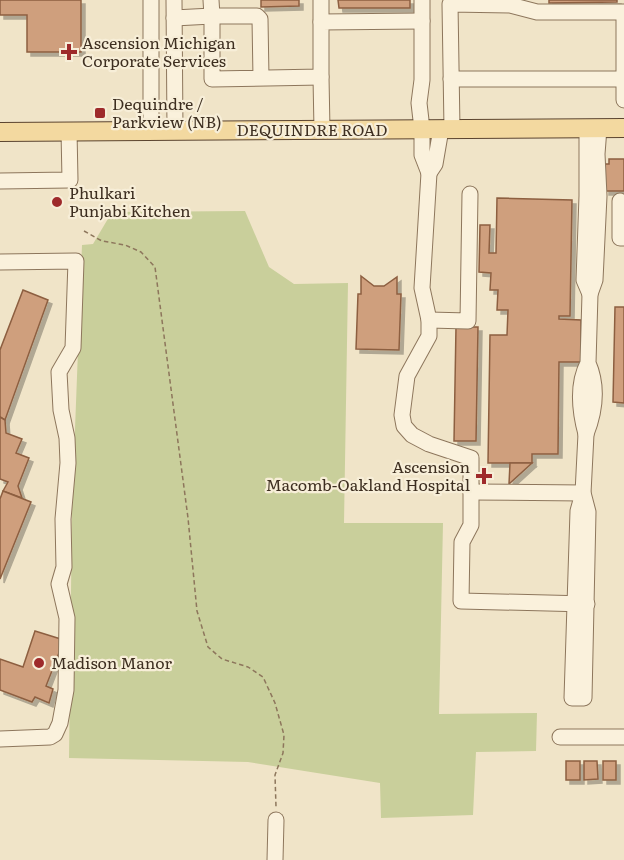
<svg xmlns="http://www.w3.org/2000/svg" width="624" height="860" font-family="Literata,serif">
<defs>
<filter id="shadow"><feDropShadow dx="4" dy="4" stdDeviation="0" flood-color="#0004"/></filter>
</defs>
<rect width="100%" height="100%" fill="#f0e4c8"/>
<polygon fill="#c9cf9b" points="245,211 269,267 294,284 348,283 344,523 443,523 439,714 537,713 536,751 476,752 473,815 381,818 380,783 248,762 69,758 72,508 82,245 93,244 112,212"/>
<g fill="#cf9f7d" stroke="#8d5f41" stroke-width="1.5" filter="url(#shadow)">
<polygon points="0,0 81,0 81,52 27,52 27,15 0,15"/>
<polygon points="261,0 299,0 299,6 261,7"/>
<polygon points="338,0 410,0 410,8 339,8"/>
<polygon points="549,0 617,0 617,2 549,3"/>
<polygon points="609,159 624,159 624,191 605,191 605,164 609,164"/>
<polygon points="497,198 572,200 570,316 559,316 559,319 581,320 581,362 559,362 558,454 532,454 532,463 488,463 490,335 507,335 508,310 497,310 498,290 490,290 491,273 479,272 480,225 490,225 489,253 496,253"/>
<polygon points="361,276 374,286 384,286 397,277 397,294 401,294 399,350 356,349 358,294 361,294"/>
<polygon points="23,290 48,300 5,420 0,417 0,350"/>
<polygon points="615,307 624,307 624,403 613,402"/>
<polygon points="456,327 478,327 476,441 454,441"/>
<polygon points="0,417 5,420 6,433 22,439 16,453 29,458 18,486 22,498 3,491 8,482 0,479"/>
<polygon points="510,463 532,463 509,484"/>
<polygon points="3,491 31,502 0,579 0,499"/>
<polygon points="35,631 64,640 46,686 53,689 49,703 35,697 32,702 0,690 0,659 23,667"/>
<rect x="566" y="761" width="14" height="19"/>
<polygon points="584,761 597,761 598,779 584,780"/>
<rect x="603" y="761" width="13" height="19"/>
</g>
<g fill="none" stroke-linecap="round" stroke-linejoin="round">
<g stroke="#8d765c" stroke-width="17">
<g id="minor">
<polyline points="174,0 175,131"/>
<polyline points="321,0 321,22"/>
<polyline points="422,0 422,80 419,103 422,129 422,155 429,173 435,164 441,129"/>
<polyline points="174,18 212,16 211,0"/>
<polyline points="624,19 624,100"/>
<polyline points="321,77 322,130"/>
<polyline points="261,78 260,19 257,16 212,16 212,79 321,77 321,22 422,21"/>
<polyline points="451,79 624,79"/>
<polyline points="587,128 587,196 584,280 590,294"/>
<polyline points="452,129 450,4 510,5 537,12 624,12"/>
<polyline points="151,131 151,0"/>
<polyline points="429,173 422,288 429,320 429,336 407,376 402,415 404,426 412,435 429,444 471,458 471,525 462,542 461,601 587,604"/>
<polyline points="0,181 70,180 69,131"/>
<polyline points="620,201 620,238 624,238"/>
<polyline points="0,262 76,261 73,348 59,372 61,410 67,438 68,463 63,519 64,567 59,584 67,618 66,690 60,723 55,734 50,737 0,739"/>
<polyline points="429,320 468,321 470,194"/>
<path d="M 588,363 C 598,386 595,411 586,434 C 580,412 577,384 588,363 L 590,294 L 595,280 L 599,196 L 597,154 L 599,128"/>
<polyline points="471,492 583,493"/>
<polyline points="583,493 588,512 584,698 572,698 578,511 583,493 586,434"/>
<polyline points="560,737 624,737"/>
<polyline points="275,860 276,820"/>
</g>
</g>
<g stroke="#5b4430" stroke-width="20">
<polyline id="major" points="0,132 624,128"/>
</g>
<polyline stroke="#8d765c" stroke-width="1.5" stroke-dasharray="4.5 3" stroke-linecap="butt" points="84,231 102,241 125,245 141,252 155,267 188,518 197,611 208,647 222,659 248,667 263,677 275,703 284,735 283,753 275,775 276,807"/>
<use href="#minor" stroke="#faf1dc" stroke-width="15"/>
<use href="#major" stroke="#f3d9a0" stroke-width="18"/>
</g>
<g fill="#9e2a2b" stroke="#f7eed8" stroke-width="2">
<path d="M66 43h6v6h6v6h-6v6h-6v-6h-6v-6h6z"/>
<rect x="94" y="107" width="12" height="12" rx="3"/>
<circle cx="57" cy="202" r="6"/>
<path d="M481 467h6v6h6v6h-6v6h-6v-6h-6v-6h6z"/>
<circle cx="39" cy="663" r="6"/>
</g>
<g text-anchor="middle" stroke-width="4.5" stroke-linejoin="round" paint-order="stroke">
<g font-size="16" fill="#3d2e20" stroke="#f7eed8" text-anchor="start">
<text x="82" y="49">Ascension Michigan<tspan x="82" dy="18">Corporate Services</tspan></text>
<text x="112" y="110">Dequindre /<tspan x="112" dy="18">Parkview (NB)</tspan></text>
<text x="69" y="199">Phulkari<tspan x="69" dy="18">Punjabi Kitchen</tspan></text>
<text x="470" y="473" text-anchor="end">Ascension<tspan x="470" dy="18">Macomb-Oakland Hospital</tspan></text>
<text x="51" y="669">Madison Manor</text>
</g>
<g font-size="16" fill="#3d2e20" stroke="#f7eed8">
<text x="312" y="136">DEQUINDRE ROAD</text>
</g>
</g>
</svg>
